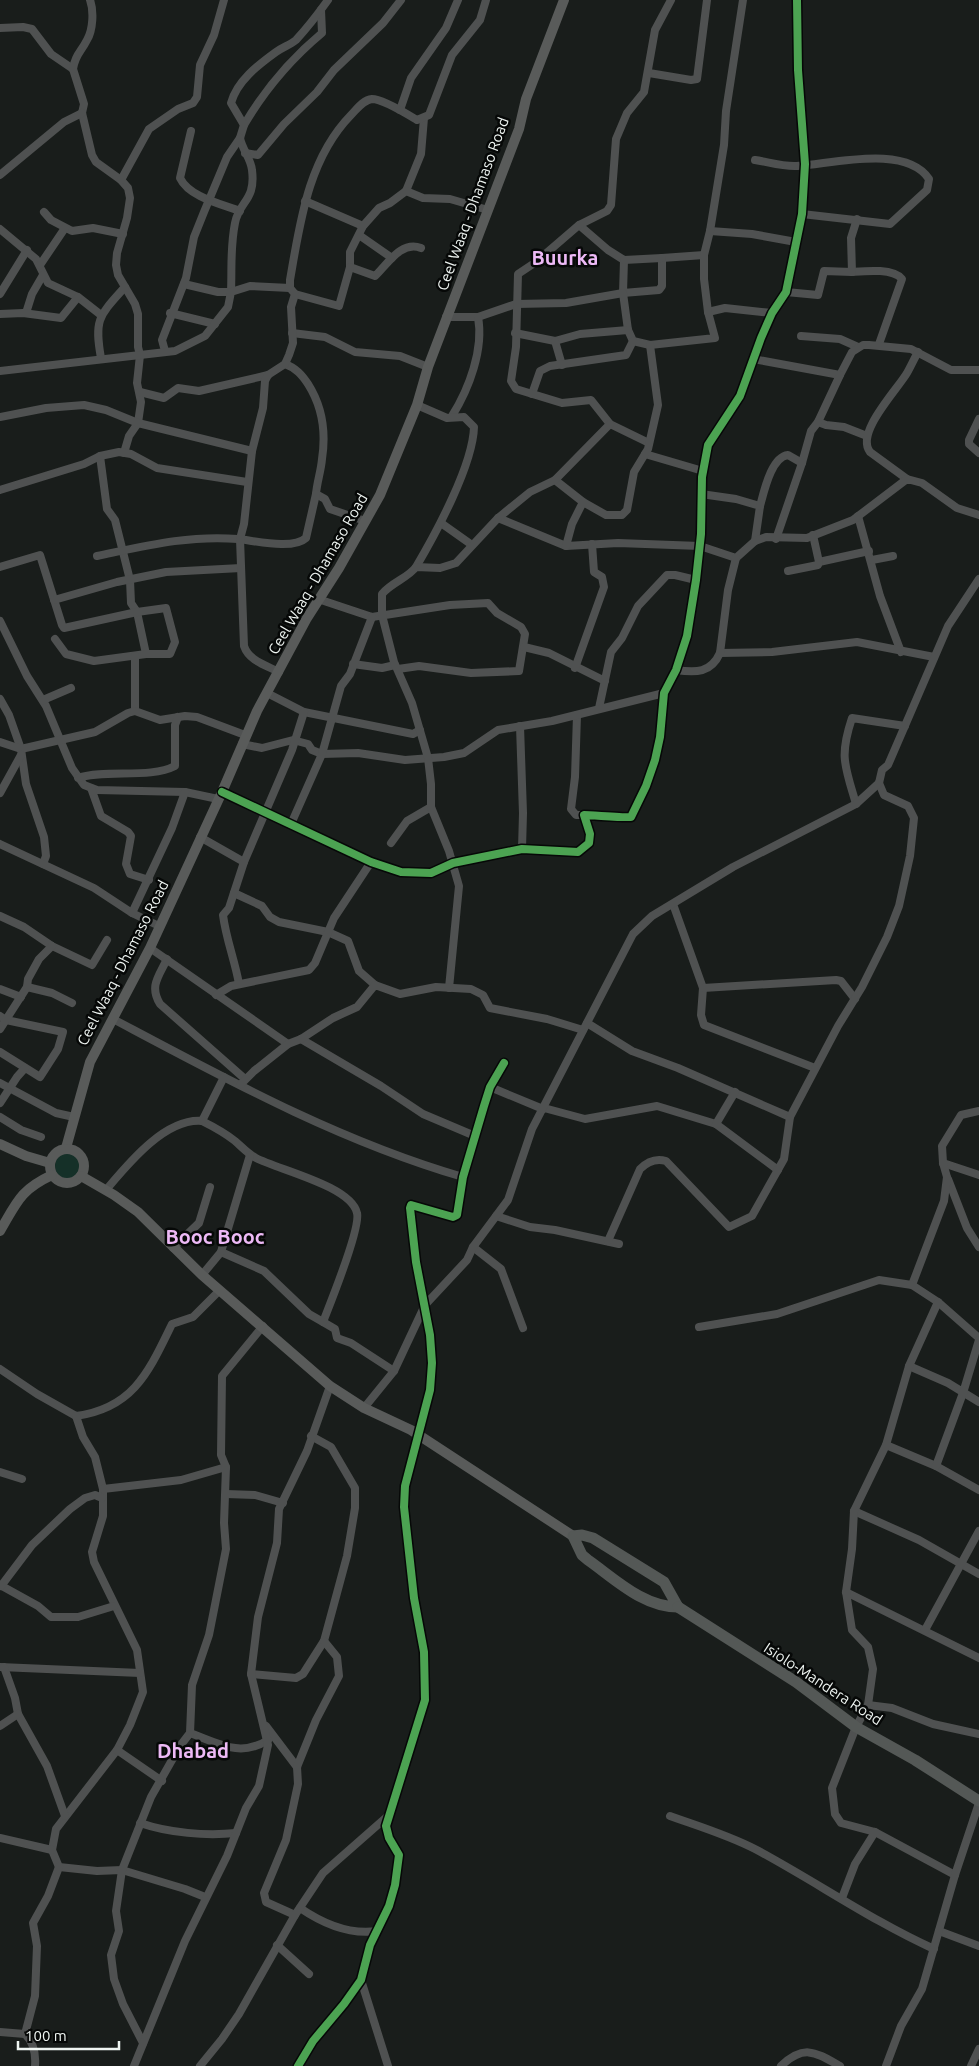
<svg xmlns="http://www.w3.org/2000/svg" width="979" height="2066" font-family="Ubuntu,sans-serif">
<rect width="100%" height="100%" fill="#191d1b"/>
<circle fill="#153028" cx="68" cy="1166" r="13"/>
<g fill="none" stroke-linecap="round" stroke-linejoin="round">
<g stroke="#4f5151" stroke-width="8">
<polyline points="0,28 23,27 32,29 51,54 73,69 84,104 82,113 92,155 96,162 121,180 128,188 130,198 127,218 117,253 116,265 118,275 135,304 138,314 138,347 140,355 137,383 141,402 138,423 129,436 124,453"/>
<path d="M 73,69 C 75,55 81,52 87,40 C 93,30 94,11 90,0"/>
<polyline points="649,73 691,80 697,79 707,0"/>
<polyline points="400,110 411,78 446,28 458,0"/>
<path d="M 244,125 C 264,91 292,58 322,33 L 321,10"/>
<path d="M 191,131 L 180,178 C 189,197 221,204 240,211"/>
<polyline points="245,153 258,155 284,124 317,92 334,70 383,23 401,0"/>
<path d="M 755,160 C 768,162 784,167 797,166 C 832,164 906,144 929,179 L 927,190 L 890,224 L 802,214"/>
<polyline points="0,175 64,122 82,113"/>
<polyline points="121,180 149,129 178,109 193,103 197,97 200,65 214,35 224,0"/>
<polyline points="406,191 421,154 424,118"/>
<polyline points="305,201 363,226"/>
<polyline points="44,212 51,220 72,231 93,228 123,234"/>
<polyline points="579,225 608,250 624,260 623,293 659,290 662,286 662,258 704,255"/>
<polyline points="0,229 36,259 48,283 78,297 101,315"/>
<polyline points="710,231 752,234 796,242"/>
<polyline points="359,235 392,258"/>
<path d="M 421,248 C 401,240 387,265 375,276 L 350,267 L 350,252 L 363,226 L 379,208 L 390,203 L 406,191 L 423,198 L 450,199 L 488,210"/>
<polyline points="624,260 662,258"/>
<polyline points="40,265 65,228"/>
<path d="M 852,272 C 865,271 893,268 902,279 L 879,344"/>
<path d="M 184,284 L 218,292 L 231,292 C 232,267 230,248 235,223 C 239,201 256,201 252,170 C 251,159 242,149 240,138 L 244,125 L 231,103 C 237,81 258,65 276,52 C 283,47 290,45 296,40 C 308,27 318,14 328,0"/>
<polyline points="786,292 818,295 824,271 852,272 851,238 857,219"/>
<polyline points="0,294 27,250"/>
<polyline points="295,294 339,306 350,267"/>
<polyline points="708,312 725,308 772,313"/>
<polyline points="26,313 32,294 43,275"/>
<polyline points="170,313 215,324"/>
<polyline points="0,314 23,313 61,318 78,297"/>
<polyline points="446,317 478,317 516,304 566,303 623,293 628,330 633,341 650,345 715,338 708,312 704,279 704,255 710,231 724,145 726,111 743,0"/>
<polyline points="292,333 325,337 355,352 400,356 428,367"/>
<polyline points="515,333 555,341 580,334 628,330"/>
<polyline points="801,336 840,339 858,347"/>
<polyline points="555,341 562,365"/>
<polyline points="165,351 162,340 186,278 194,237 204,212 227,157 240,138"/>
<path d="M 101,358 C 94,319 99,316 125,287"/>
<polyline points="753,359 840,375 852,352 863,345 869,345 911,349 951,370 979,370"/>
<path d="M 285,364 C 296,368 302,375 308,384 C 322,406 326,433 322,459 C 321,471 317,482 316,494 L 325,499 L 330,509 L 365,521"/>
<polyline points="0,371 175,351 205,336 228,307 231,292 250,286 290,288"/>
<polyline points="140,392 164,398 178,388 199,391 268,375"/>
<polyline points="532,394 540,371 550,366 626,355 633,341"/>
<path d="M 452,416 C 469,389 484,349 478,317"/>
<polyline points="0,417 46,408 84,405 106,410 138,423 252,451"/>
<polyline points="979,419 969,440 969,444 979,453"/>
<polyline points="818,422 826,425 844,427 867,436"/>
<polyline points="649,443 610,424 591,400 562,403 516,389 511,381 516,347 518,274 536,262 579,225 607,211 611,205 616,139 627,113 644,92 655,30 671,0"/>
<polyline points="645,454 703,471"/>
<polyline points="100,456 107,509 115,520 130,580 131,603 137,612 146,654"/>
<path d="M 907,479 L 870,452 C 855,433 897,390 907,373 C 911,366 914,359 918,352"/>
<polyline points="555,480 583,502"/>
<polyline points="0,490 84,464 100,456 119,452 131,454 157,468 247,482"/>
<polyline points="701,494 736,499 760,506 755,541"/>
<path d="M 760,506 C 764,492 771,457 788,455 L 802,463"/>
<polyline points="858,516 880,596 901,652"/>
<polyline points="498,518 566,546 618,543 700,546 736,558 755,541 766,537 807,538 853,520 907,479 922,483 957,508 979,515"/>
<polyline points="441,523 472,545"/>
<polyline points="776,539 802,463 811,431 818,422 840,375"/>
<polyline points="566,546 572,524 583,502 606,515 622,515 627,510 634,472 648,449 658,405 650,345"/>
<path d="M 97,556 C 145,546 188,535 238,539 C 256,541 293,550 306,538 L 316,494"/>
<polyline points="872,560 893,556"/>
<polyline points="819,562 869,551"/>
<polyline points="0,567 40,555 62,625 64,628 137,612 166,608 175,642 170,654 146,654 94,661 66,654 55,639"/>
<path d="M 416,567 C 436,533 473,465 474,427 L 464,417 L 447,418 L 417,405"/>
<polyline points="788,571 818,565 819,562 813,535"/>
<polyline points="318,599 372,617 450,605 488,603 497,613 521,627 525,634 519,671 471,673 419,666 398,669"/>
<polyline points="54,600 117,582 166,572 241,568"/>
<polyline points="0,621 27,676 46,706 72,768 84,785 97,790 185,792 218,799"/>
<polyline points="524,647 549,653 605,681"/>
<polyline points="720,653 772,652 857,642 934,657"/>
<polyline points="135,656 135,711"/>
<polyline points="353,664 382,668 395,665"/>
<polyline points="575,668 604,587 602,577 594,572 592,544"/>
<path d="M 676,670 C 696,673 711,673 720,653 L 728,590 L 736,558"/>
<path d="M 279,672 C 266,665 249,661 244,646 L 240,539 L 244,524 L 252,451 L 263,408 L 265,381 L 268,375 L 285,364 L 289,355 L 293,343 L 291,307 L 295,294 L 290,288 L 290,280 C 300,223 308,159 351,115 C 357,109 363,100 372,99 C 383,99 407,114 417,120 L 429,115 L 452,55 L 480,20 L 486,0"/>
<polyline points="267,693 304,712 413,734 420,730"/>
<polyline points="0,699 9,715 21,749 26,784 44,837 46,856 43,864"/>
<polyline points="43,700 71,688"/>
<polyline points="599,708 611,652 622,638 638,606 667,575 675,575 696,580"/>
<polyline points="577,715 575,777 571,809 576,815 584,815"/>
<polyline points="520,726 523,813 522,849"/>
<polyline points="0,742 21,749 95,732 128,713 135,711 160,720 185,716 197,717 245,735"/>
<polyline points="242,744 262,748 293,740 308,744 312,750 322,754 358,753 405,760 444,757 464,753 498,730 552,721 664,693"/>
<path d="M 78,778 C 106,769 150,779 175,766 L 175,725 L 178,717"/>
<polyline points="91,788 101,816 128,832 131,836 126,864 130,874 149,880"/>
<path d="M 222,792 L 371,862 L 401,872 L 431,873 L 453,863 L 522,849 L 578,852 L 589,843 L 590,834 L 584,815 C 591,815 628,818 631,817 L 646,786 L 655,760 L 660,737 L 664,693 L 676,670 L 687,636 L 696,580 L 701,534 L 702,477 L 708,445 L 740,396 L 761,338 L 772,313 L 786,292 L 802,214 L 805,164 L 798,70 L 797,0"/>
<polyline points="0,793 21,755"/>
<path d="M 856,804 C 845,766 839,757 852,718 L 905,726"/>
<polyline points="291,824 322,754 341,686 350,674 372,617"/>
<polyline points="200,837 244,862"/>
<polyline points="391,843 407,821 431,807"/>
<polyline points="0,844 94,888 132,913 159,926"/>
<polyline points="234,893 262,906 270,917 279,922 328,932 348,941 359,971 375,985"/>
<polyline points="673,904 703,988 701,1015 704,1025 815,1068"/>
<polyline points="132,913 172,828 185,792"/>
<polyline points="0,916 24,927 52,946 92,965 107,940"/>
<polyline points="150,948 288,1044"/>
<path d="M 167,959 C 159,976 149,986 160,1004 L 245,1079"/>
<path d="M 239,984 C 235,961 226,939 223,915 L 229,908 L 244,862 L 292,750 L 304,712"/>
<polyline points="27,987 52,993 72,1003"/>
<path d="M 449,988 L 459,886 L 449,851 L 431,807 L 431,784 L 428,758 L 412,703 L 394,662 L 382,615 L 382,594 C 392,582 408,578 416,567 L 440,568 L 456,563 L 498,518 L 530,492 L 555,480 L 610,424"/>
<polyline points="703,988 836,980 841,981 855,999"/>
<polyline points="0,989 21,997"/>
<polyline points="216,995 231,986 309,970 315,963 334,918 371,862"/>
<polyline points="0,1016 6,1020 63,1032 58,1049 40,1077 0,1052"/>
<path d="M 113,1019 C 226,1079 339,1141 463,1177"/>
<polyline points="587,1023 632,1051 678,1068 790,1117"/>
<polyline points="0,1029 27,987 28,979 39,959 52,946"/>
<polyline points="301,1039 381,1086 423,1114 475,1136"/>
<polyline points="0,1083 56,1113 74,1117"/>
<polyline points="241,1084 254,1071 288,1044 301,1039 333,1018 357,1007 375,985 400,994 436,987 471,989 483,995 490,1008 547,1019 583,1030"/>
<polyline points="490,1087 543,1109"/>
<polyline points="0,1103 17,1077 25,1068"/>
<polyline points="544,1108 585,1119 657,1106 716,1124 778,1170"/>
<polyline points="0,1117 21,1130 41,1137"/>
<path d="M 202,1121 C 214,1127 225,1133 235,1141 C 242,1147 248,1154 256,1158 C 279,1170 351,1186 357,1213 C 361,1228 330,1304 323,1322 L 335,1329 L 337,1338 L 351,1343 L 394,1371"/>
<polyline points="716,1124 735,1092"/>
<polyline points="943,1163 979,1175"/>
<polyline points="948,1179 967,1228 979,1247"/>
<path d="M 106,1190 C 128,1164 165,1118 202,1121 L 224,1077"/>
<polyline points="496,1216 530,1227 555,1230 619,1244"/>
<path d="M 608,1241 L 640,1169 C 647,1162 656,1158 666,1161 L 729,1227 L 752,1216 L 784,1159 L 790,1117 L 838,1026 L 862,987 L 887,937 L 899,906 L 910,856 L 914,818 L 908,806 L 884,795 L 879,783"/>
<polyline points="473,1247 501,1269 523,1328"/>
<polyline points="173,1248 199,1223 210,1187"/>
<polyline points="221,1252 264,1271 309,1314 323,1322"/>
<polyline points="202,1275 221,1252 250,1155"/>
<polyline points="912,1285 944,1201 947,1177 943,1163 942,1146 961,1115 979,1111"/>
<polyline points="699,1327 777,1314 879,1280 912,1285 938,1302 979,1338"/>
<polyline points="909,1366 948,1383 979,1402"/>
<path d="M 0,1369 L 37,1394 L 76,1416 C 134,1408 149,1371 172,1324 L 193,1317 L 220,1290"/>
<polyline points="364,1408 394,1371 425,1305 467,1260 473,1247 508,1200 532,1129 633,934 652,916 733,867 856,804 879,783 882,770 888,765 948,626 979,579"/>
<polyline points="76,1416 83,1437 95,1457 103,1489 103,1516 92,1552 94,1562 137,1650 143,1692 130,1725 117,1750 56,1829 52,1850 59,1867 97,1871 122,1870 185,1889 205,1897"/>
<polyline points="886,1445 936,1466 979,1490"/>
<polyline points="936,1466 963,1393 979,1340"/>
<polyline points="0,1472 22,1479"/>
<polyline points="103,1489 181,1480 226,1467"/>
<polyline points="226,1494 255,1495 283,1503"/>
<polyline points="854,1511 919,1540 979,1574"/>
<polyline points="0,1585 38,1606 51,1617 78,1617 114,1606"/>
<polyline points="1,1586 32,1545 70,1509 85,1498 95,1495 102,1498"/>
<polyline points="846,1592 979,1658"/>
<polyline points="925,1630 979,1531"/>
<polyline points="0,1667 140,1673"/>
<polyline points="4,1667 15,1698 18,1714 47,1766 65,1816"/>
<polyline points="251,1674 296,1678 303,1674 324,1641 347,1556 355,1508 355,1488 331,1447 311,1436"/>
<polyline points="868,1705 892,1708 933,1724 979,1734"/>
<polyline points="0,1726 18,1714"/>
<polyline points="266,1726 297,1767"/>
<path d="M 190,1733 C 218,1743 240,1758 268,1740"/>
<polyline points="117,1750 162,1781"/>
<path d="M 670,1816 C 698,1826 728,1835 755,1849 C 815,1881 872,1921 934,1949"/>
<path d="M 140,1823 C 169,1833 206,1836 236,1833"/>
<polyline points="875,1832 841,1823 835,1814 832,1788 856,1727 868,1705 873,1669 868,1647 852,1630 846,1592 852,1549 854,1511 886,1445 909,1366 938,1302"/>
<polyline points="0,1838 52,1850"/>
<polyline points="842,1898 855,1864 875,1832 955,1875"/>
<path d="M 300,1908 C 322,1923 350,1935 377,1931"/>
<polyline points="295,1915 266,1902 264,1893 286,1840 298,1784 297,1767 316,1720 339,1676 337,1657 324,1641"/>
<polyline points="939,1931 979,1946"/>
<polyline points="277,1945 309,1974"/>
<polyline points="361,1980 388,2066"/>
<polyline points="0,2032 25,2034"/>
<polyline points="143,2043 123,2004 114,1979 111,1955 119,1931 116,1911 122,1870 151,1797 180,1746 190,1733 192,1685 209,1635 226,1549 224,1523 226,1467 221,1455 222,1376 263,1326"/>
<path d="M 35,2066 C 36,2054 33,2042 25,2034 L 35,1996 L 37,1946 L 33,1923 L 48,1896 L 59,1867"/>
<polyline points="134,2066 185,1941 227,1856 246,1808 259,1786 268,1745 251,1674 258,1617 277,1543 279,1509 307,1451 330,1386"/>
<polyline points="200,2066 222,2039 239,2014 295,1915 323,1873 389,1815"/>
<polyline points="298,2066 313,2041 344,2004 361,1980 370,1945 389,1906 395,1885 399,1855 389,1838 386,1826 425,1700 424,1652 414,1598 404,1507 405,1486 430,1390 432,1363 430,1335 416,1262 410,1208 411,1205 453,1217 457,1215 463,1177 484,1106 490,1087 504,1063"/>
<path d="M 781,2066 C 804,2044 815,2052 840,2066"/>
<polyline points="886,2066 901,2026 922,1989 955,1875 979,1803"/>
<polyline points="971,2066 979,2049"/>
</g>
<g stroke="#595b5a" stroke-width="10">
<polyline points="0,1144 26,1156 50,1163"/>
<polyline points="66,1148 90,1062 150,948 222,792 257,711 307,618 339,568 380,495 417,405 428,367 519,129 526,99 564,0"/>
<circle cx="67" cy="1166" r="17"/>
<polyline points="81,1176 114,1195 138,1212 202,1275 330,1386 364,1408 411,1430 573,1536"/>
<path d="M 0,1231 C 17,1202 20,1190 52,1175"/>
</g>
<g stroke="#545856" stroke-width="11">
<path d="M 582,1535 L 593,1538 L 664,1582 L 678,1607 C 643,1607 615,1579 588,1560 L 582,1555 L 573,1536 Z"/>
<polyline points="678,1607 796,1682 856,1727 915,1760 979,1801"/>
</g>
<g stroke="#060807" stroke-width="11">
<g id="cycleway">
<path d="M 222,792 L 371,862 L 401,872 L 431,873 L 453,863 L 522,849 L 578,852 L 589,843 L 590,834 L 584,815 C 591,815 628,818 631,817 L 646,786 L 655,760 L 660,737 L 664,693 L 676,670 L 687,636 L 696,580 L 701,534 L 702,477 L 708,445 L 740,396 L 761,338 L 772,313 L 786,292 L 802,214 L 805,164 L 798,70 L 797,0"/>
<polyline points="298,2066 313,2041 344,2004 361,1980 370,1945 389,1906 395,1885 399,1855 389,1838 386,1826 425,1700 424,1652 414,1598 404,1507 405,1486 430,1390 432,1363 430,1335 416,1262 410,1208 411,1205 453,1217 457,1215 463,1177 484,1106 490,1087 504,1063"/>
</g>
</g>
<use href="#cycleway" stroke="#4ca352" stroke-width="8"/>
</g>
<g text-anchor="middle" stroke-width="5" stroke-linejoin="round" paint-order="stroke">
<g font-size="15" fill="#eff5f2" stroke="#060807">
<text transform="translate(473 204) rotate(-70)" y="5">Ceel Waaq - Dhamaso Road</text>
<text transform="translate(318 574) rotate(-60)" y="5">Ceel Waaq - Dhamaso Road</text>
<text transform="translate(123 963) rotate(-63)" y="5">Ceel Waaq - Dhamaso Road</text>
<text transform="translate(823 1684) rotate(33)" y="5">Isiolo-Mandera Road</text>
</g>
<g font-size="20" font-weight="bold" fill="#edb9f6" stroke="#060807">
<text x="565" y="265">Buurka</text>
<text x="215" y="1244">Booc Booc</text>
<text x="193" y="1758">Dhabad</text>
</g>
</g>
<path d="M18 2041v8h101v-8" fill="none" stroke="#eff5f2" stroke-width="2.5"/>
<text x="25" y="2041" font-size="15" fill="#eff5f2" stroke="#060807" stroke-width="4" paint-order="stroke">100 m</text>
</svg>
